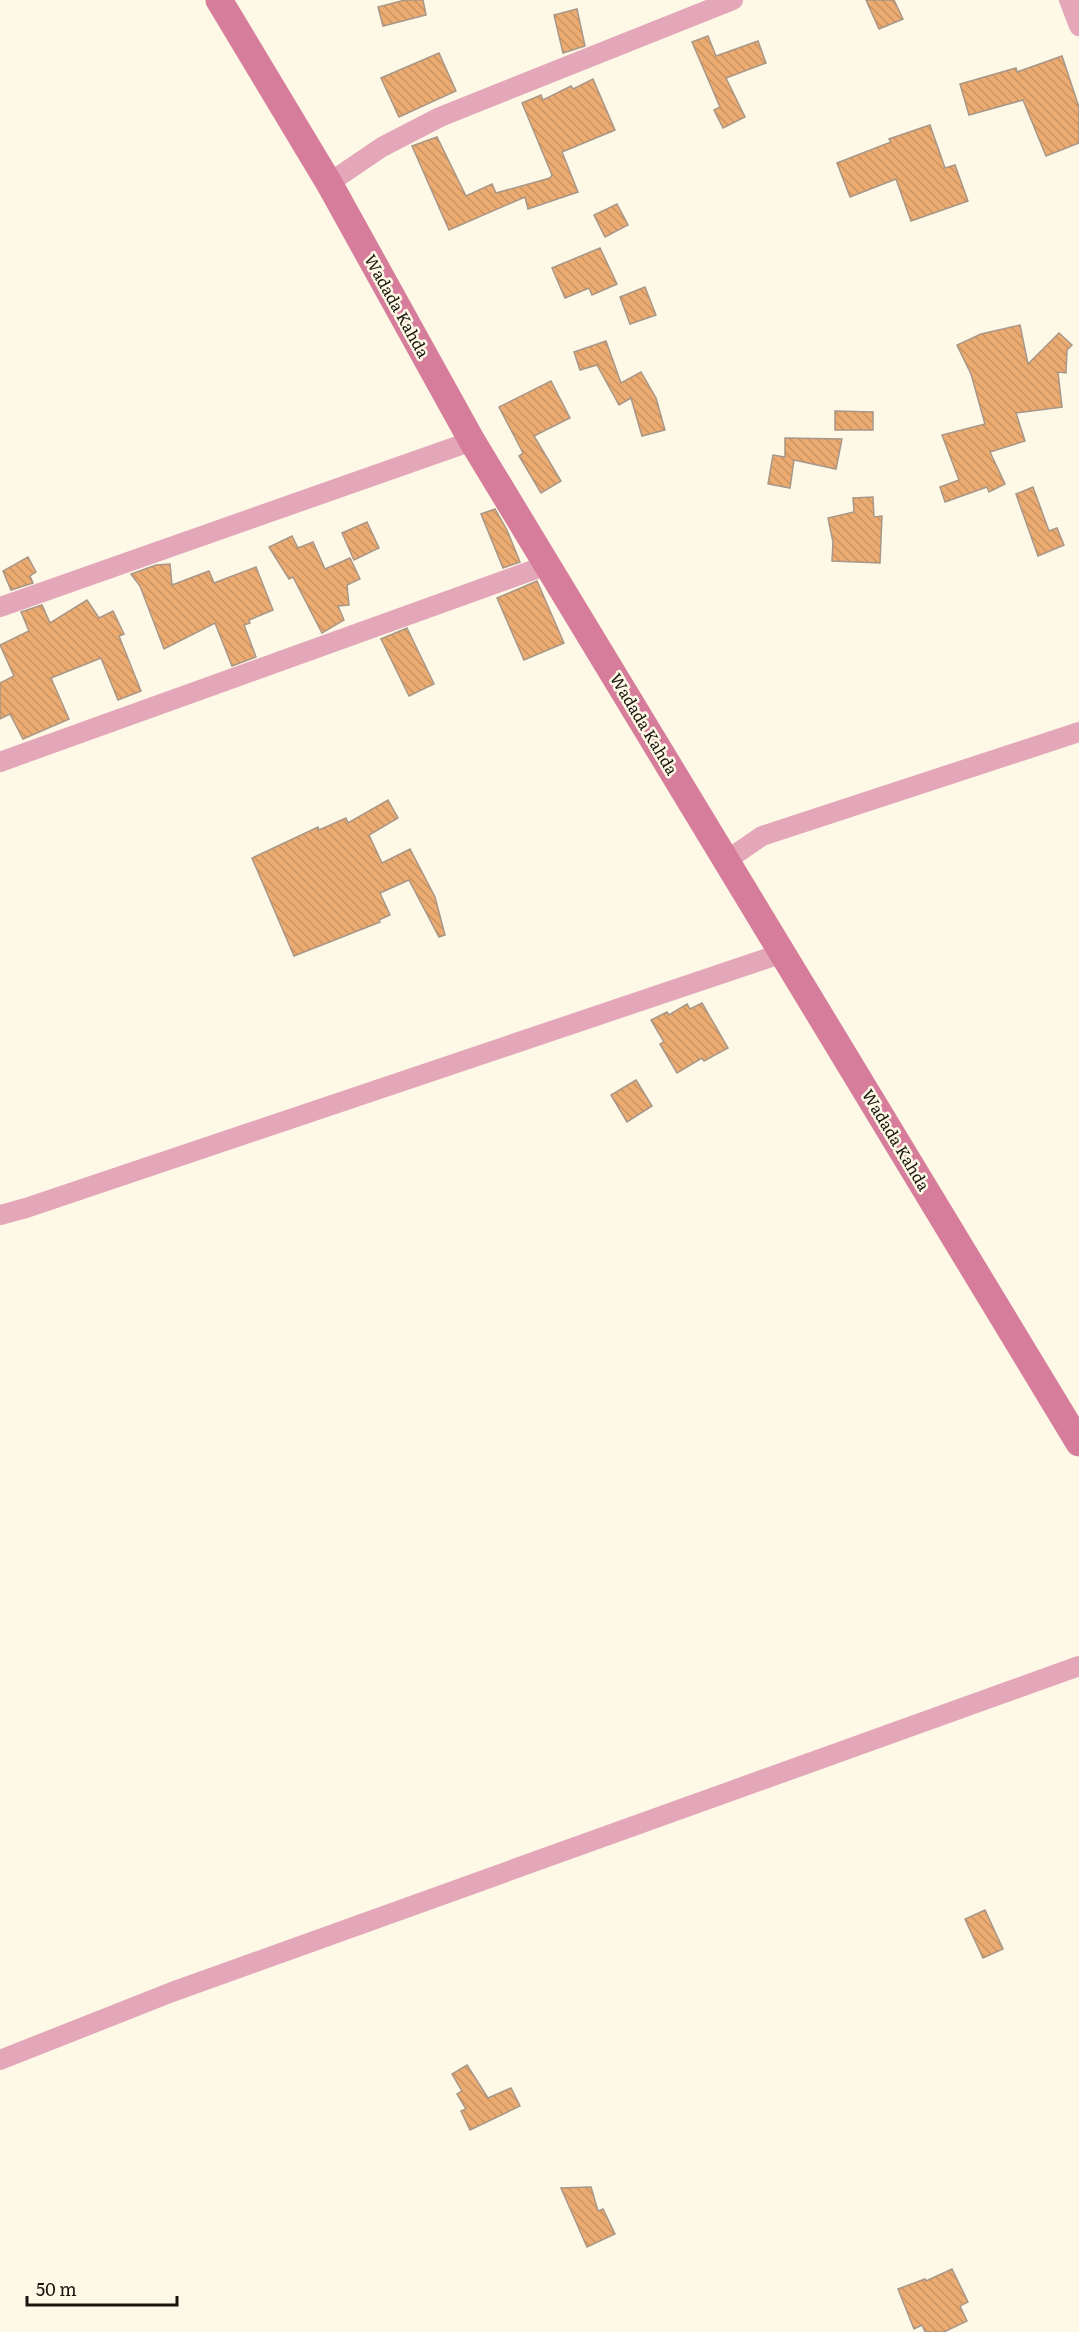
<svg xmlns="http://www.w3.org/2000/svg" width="1079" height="2332" font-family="Literata,serif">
<defs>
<pattern id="building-back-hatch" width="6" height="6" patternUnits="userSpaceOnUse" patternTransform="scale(1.5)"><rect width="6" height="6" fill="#ecac71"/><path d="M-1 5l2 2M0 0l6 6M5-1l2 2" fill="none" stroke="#ca9361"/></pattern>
</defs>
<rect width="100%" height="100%" fill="#fef8e7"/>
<g fill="url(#building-back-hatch)" stroke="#a89788" stroke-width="1.5">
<polygon points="405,0 423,0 426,15 383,26 378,7"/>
<polygon points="866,0 894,0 903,19 879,29"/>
<polygon points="577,9 585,46 563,53 554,15"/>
<polygon points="708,36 716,56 758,41 766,63 726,78 745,117 723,128 714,110 720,107 692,42"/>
<polygon points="439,53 456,91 399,117 381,78"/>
<polygon points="1062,56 1079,107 1079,143 1046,156 1023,100 969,115 960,84 1016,68 1017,72"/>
<polygon points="593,79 615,130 562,152 578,192 528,209 525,197 449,230 412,146 437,137 466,196 492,184 496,193 550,178 552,175 522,103 541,95 543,100 571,86 573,89"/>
<polygon points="930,125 945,168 955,165 968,201 911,221 896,179 850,197 837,163 891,142 889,139"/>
<polygon points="617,204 628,225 605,237 594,215"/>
<polygon points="600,248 617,284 592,295 589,288 565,298 552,268"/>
<polygon points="645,287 656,315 630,324 620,297"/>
<polygon points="1020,325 1028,364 1059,333 1072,345 1067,350 1066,373 1058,372 1062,407 1016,413 1025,441 990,452 1005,484 989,492 987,487 945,502 940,487 959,480 942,435 985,424 971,374 957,345 981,334"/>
<polygon points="606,341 621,383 641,372 656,398 665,430 642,436 631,398 619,405 597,365 580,370 574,352"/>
<polygon points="551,381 570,418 534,436 561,481 541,493 519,456 523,453 499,407"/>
<polygon points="835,411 873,412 873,430 835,430"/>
<polygon points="785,438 842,439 836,469 794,460 790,488 768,484 773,455 785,457"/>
<polygon points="1033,487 1049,531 1057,528 1064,545 1038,556 1016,494"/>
<polygon points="873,497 874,517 882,516 880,563 832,561 833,542 828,518 854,512 853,498"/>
<polygon points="495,509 507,530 520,562 503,568 481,514"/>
<polygon points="367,522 379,548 354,560 342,533"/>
<polygon points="292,536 298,548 313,542 325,569 350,558 360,579 347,585 349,605 338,606 344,620 322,633 293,577 289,579 269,547"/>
<polygon points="28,557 36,572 30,576 33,583 11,590 3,571"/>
<polygon points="170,564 172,585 209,571 214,583 256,567 273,610 249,620 250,623 244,625 256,657 232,666 215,623 164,649 140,586 131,574 156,565"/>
<polygon points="537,581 564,643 524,660 497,598"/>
<polygon points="87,600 99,618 113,611 124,634 119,636 141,691 118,700 101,658 51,678 69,719 23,739 10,714 0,719 0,683 14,676 0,645 29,631 21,612 42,605 50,623"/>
<polygon points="407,628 434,684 409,696 381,639"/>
<polygon points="388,800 398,818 369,835 382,863 410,849 435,897 445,935 439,937 409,880 380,893 390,915 379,920 380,922 294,956 252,858 318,827 319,830 346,818 348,823"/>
<polygon points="702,1003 728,1048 704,1061 702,1058 677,1073 660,1044 664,1042 651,1020 667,1012 669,1015 687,1004 690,1009"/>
<polygon points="636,1080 652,1106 627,1122 611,1095"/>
<polygon points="985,1910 1003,1949 983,1958 965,1919"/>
<polygon points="467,2065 488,2098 511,2088 520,2106 470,2130 461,2111 466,2109 457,2094 462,2091 452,2074"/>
<polygon points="591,2187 598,2211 603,2209 615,2234 587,2247 561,2188"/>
<polygon points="952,2269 968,2302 960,2306 967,2321 944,2332 925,2332 922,2325 914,2329 898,2289 925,2279 926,2281"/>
</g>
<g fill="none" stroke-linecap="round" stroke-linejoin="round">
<g stroke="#e3a7b9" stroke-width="20">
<polyline points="1069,0 1079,26"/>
<polyline points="329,183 382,147 440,117 733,0"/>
<polyline points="0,607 472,441"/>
<polyline points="0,762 547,565"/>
<polyline points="727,860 762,836 1079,732"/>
<polyline points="0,1215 26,1208 783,953"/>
<polyline points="0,2060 172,1992 1079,1666"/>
</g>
<polyline stroke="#d57d9a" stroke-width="27" points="219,0 329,183 472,441 1079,1443"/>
</g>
<g text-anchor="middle" stroke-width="5" stroke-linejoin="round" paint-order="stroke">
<g font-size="16" fill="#18160e" stroke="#fef8e7">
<text transform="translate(397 306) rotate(61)" y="6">Wadada Kahda</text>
<text transform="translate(644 724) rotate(59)" y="6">Wadada Kahda</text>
<text transform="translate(896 1140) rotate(59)" y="6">Wadada Kahda</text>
</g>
</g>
<path d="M27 2296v9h150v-9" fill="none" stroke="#18160e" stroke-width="3"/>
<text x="36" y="2296" font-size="18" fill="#18160e" stroke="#fef8e7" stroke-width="4.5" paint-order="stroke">50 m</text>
</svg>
